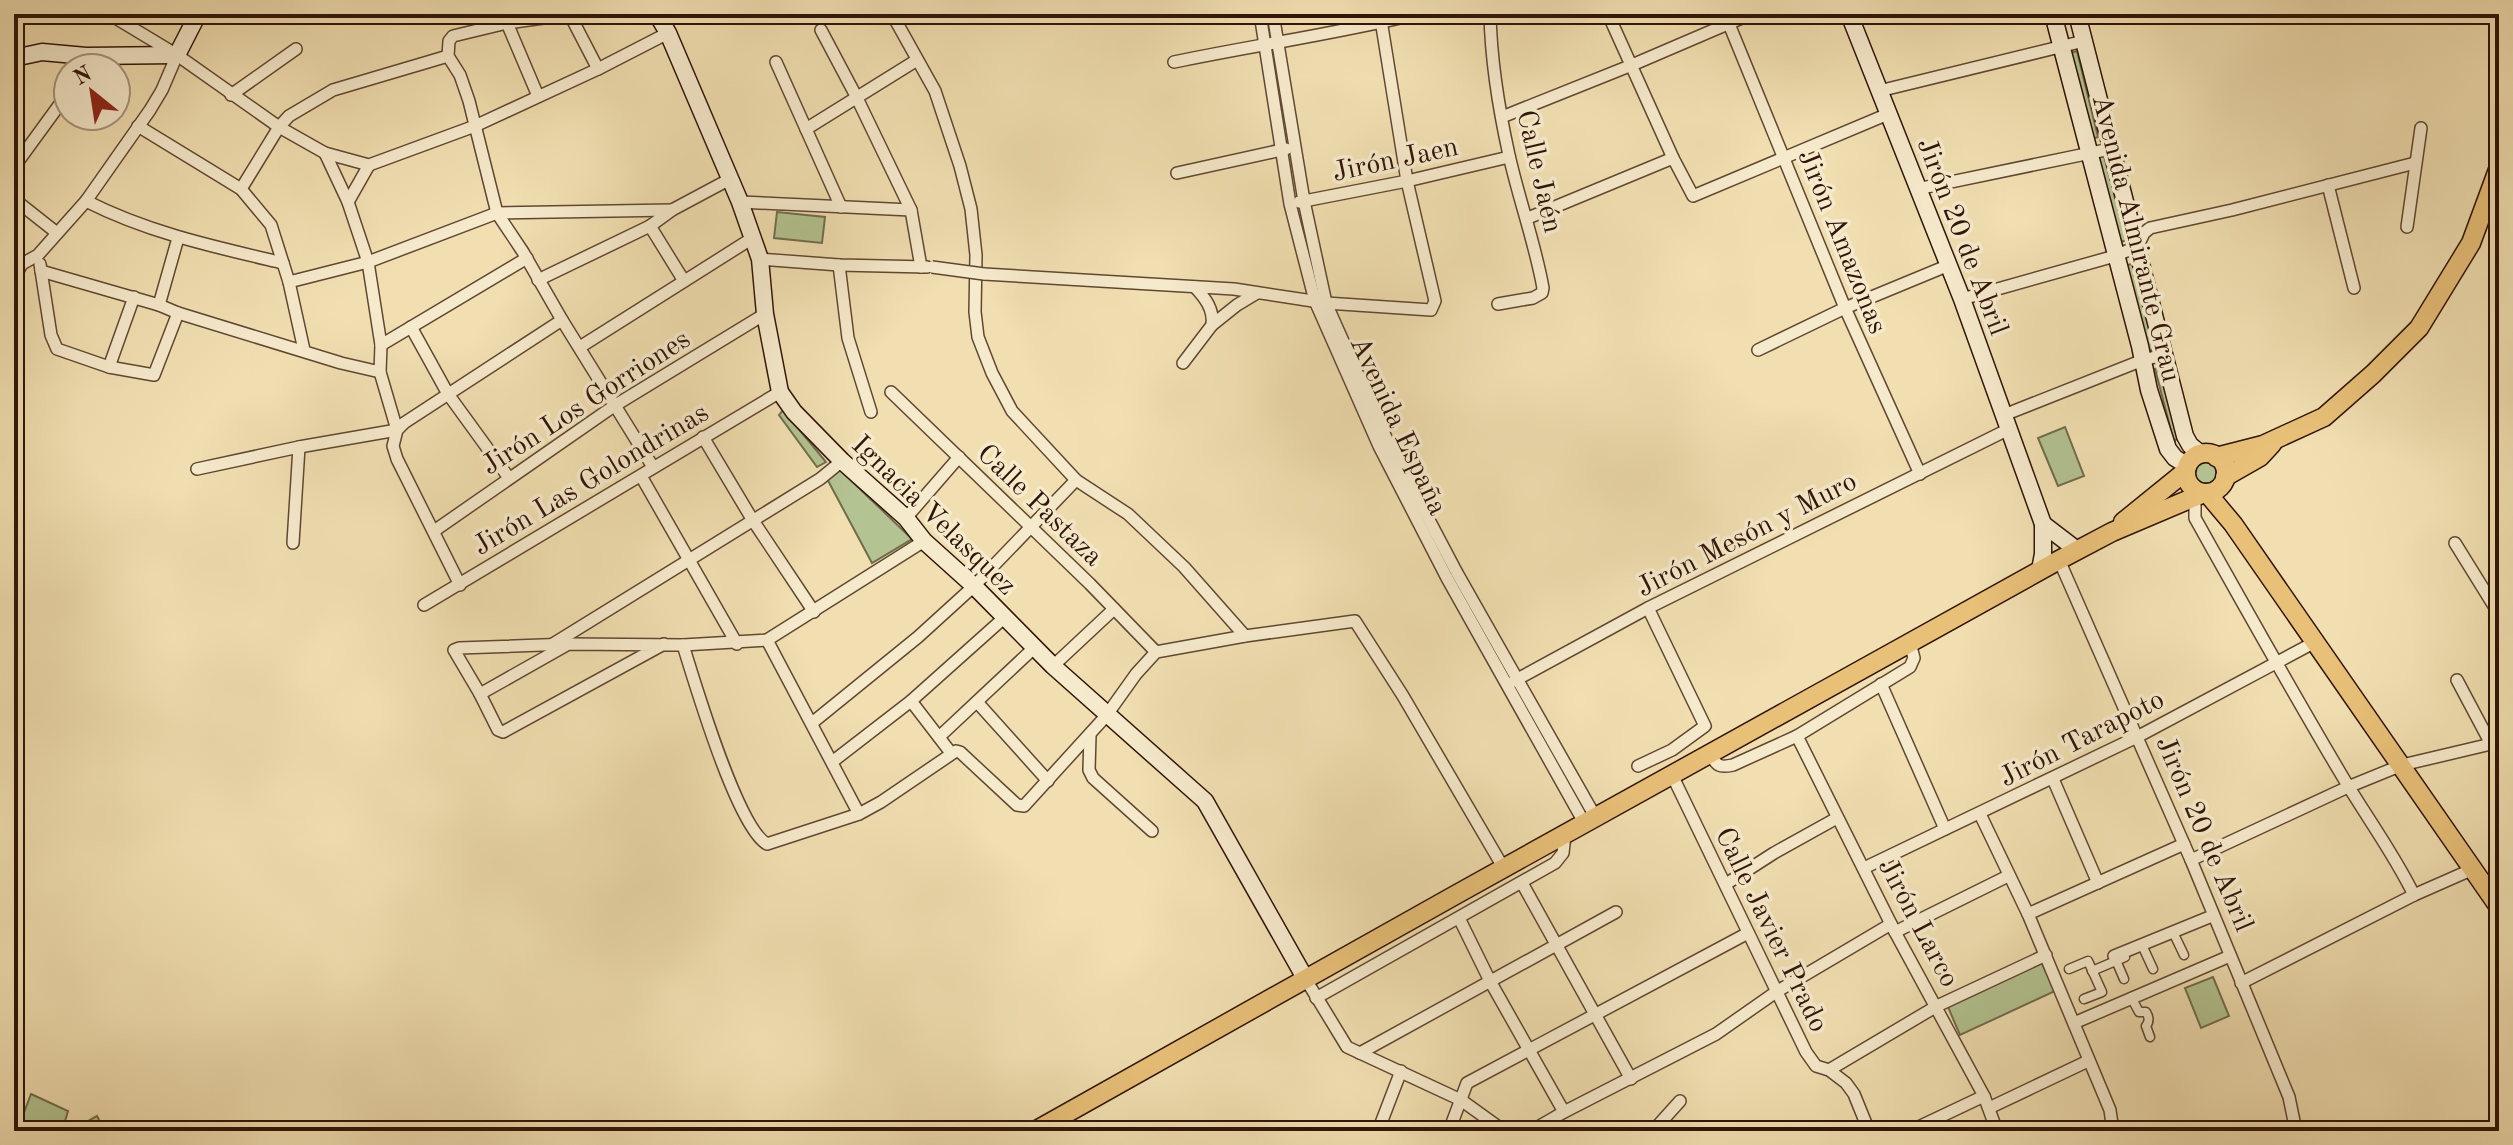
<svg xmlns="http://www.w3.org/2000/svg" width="2513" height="1145" font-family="'Old Standard TT',serif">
<rect width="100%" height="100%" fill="#f1dfb1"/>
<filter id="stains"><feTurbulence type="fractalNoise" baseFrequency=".0025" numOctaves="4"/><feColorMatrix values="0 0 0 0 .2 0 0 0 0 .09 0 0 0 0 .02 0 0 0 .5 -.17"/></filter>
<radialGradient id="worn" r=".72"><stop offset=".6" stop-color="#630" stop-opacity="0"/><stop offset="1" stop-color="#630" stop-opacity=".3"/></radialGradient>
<g fill="#b3c391" stroke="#726c4c" stroke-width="2">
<polygon points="2077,51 2098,137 2092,139 2071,53"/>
<polygon points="2104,156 2127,240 2121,242 2098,158"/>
<polygon points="777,212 825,217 822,243 774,238"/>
<polygon points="2134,263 2157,349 2147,351 2125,266"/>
<polygon points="2161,367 2178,437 2174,442 2155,369"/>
<polygon points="783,410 826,462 817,467 779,415"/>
<polygon points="2065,427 2084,476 2058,486 2038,438"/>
<circle cx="2204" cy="473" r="14"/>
<polygon points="836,466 912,539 872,563 825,475"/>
<polygon points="2042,963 2055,991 1960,1035 1948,1007"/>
<polygon points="2213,977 2229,1016 2201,1028 2185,988"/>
<polygon points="31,1094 68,1111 62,1131 17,1131"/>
<polygon points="97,1116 105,1131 71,1131"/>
</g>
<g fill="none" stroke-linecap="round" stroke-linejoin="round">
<g stroke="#604732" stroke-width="11">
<g id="pedestrian">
<polyline points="2173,932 2184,955"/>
<polyline points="2142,945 2153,969"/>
<polyline points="2115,958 2124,979"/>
<polyline points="2069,969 2088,961 2102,992 2084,999"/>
<polyline points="2092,971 2125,957"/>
<path d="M 2131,997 L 2139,1012 L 2146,1012 C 2149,1017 2150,1021 2146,1026 L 2150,1037"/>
</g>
</g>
<g stroke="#604732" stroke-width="14">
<g id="minor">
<polyline points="109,14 177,55 279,127 325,153 369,165 475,126 598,69 668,33"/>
<polyline points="572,14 507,23 453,36 449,41 448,56 460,75 469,101 497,213 523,252 562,320 653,467"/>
<polyline points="892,14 935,91 960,166 971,209 976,255 975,312 978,337 992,373 1012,411 1076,480 1128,514 1184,567 1245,636"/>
<polyline points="1260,14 1290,204 1315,301 1379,446 1447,578 1585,824"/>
<polyline points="1273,14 1304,201 1326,303 1388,442 1457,573 1596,818"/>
<path d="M 1490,14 C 1491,61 1499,110 1509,155 C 1519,200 1535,243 1543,288 L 1542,293 L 1533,298 L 1498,304"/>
<polyline points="1608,14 1673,158 1693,196 1888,114"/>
<polyline points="570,15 598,69"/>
<polyline points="507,23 538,96"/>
<polyline points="1729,24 1845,308 1920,474"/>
<polyline points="821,30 856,96 911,210 921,267"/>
<polyline points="776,62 841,207"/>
<path d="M 1174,62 C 1255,45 1336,34 1417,14"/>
<polyline points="83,68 86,56"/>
<polyline points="1879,91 2084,41"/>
<polyline points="231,95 296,49"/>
<polyline points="1502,117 1632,65 1751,14"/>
<polyline points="138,126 241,189 271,225 289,282 304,350"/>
<polyline points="806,129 917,60"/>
<polyline points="14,167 68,93"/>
<polyline points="1177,173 1286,149"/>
<polyline points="2328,185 2354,288"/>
<polyline points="241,189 279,127 289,116 333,90 448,56"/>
<polyline points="1917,189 2110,149"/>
<polyline points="14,199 57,233"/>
<path d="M 86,201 C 149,233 215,247 283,263"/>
<polyline points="348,202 369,165"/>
<polyline points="740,202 911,210"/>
<polyline points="1299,202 1407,181 1509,157"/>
<polyline points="1528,218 1673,158"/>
<polyline points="650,226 684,281"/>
<polyline points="2407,227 2421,128"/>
<polyline points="760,259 839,265 927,267"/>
<polyline points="40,264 51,335 57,349 109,367 154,375 178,313"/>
<polyline points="839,265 848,338 871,412"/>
<polyline points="41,271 159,305 178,313 341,363 380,372"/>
<polyline points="984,274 1234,289 1326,303 1431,310 1435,301 1407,181 1380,14"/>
<polyline points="14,278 22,264 38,255 86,201 150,110 162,90 177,55"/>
<polyline points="538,280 650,226 672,210 730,179"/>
<polyline points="289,282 368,262 497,213 672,210"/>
<polyline points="1962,299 2115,256 2138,246 2144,233 2150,228 2232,210 2415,163"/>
<polyline points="159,305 178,238"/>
<polyline points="1212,325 1237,305 1257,293"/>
<polyline points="411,327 448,394 509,478"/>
<polyline points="381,345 527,258"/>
<polyline points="580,347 751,239"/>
<polyline points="1758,350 1845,308 1949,265"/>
<path d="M 1183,363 L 1212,325 C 1214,309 1205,298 1195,287"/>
<polyline points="109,367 134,297"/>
<polyline points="891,392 1090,584 1156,652"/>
<polyline points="2004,415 2143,360 2163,355"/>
<polyline points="703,437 752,519 814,612"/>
<polyline points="197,469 299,447 397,430 380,372 381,345 368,262 348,202 325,153"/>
<polyline points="641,476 737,644"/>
<path d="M 2195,498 L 2195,518 C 2243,604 2291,690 2341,774 C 2365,815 2393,852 2414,895"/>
<polyline points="906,518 959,457"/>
<polyline points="434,531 614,406 765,314"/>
<polyline points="293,543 299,447"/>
<polyline points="2455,543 2499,614"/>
<polyline points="2059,560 2191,860 2289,1097 2296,1131"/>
<polyline points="460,585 397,459 393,446 397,430 404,423 562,320"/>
<polyline points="424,605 780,392"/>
<polyline points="767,640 859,814"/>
<polyline points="553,644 820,479 842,461"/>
<polyline points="664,644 503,732 498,730 480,694 454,650 459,648 569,644 683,645 767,640 924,541"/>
<path d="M 683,645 C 695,683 737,827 767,844 L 859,814 L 881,802 L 956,751 L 960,752 L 1017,805 L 1024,806 L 1106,716 L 1136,674 L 1156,652 L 1245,636 L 1355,621 L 1403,696 L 1503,867"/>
<polyline points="1053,666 1114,609"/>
<polyline points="2457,680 2491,744"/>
<polyline points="1514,681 1648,608 2009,429"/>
<polyline points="1881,684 1945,829"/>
<polyline points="480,694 565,646"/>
<polyline points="911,701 951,753"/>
<polyline points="977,702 1048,781"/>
<polyline points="812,723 918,637 974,586 1076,480"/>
<polyline points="1090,735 1089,770 1093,778 1152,831"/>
<polyline points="1797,736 1895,932 1984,1096 1997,1131"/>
<polyline points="939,737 1035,647"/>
<path d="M 1710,754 C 1717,766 1719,768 1733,765 L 1797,736 L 1910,667 L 1914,658 L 1910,643"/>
<polyline points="832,762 911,701 1005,617"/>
<polyline points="1638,766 1672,750 1705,726 1648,608"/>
<polyline points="1672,775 1806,1052 1816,1066 1829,1070 1846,1083 1854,1094 1869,1131"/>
<polyline points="2053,779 2098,883"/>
<polyline points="1980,814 2028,914 2110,1110 2113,1131"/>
<polyline points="2191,860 2348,787 2402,765 2491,744 2499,741"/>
<polyline points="1864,868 2137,737 2315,642"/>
<polyline points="1522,883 1631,1079"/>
<polyline points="1726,884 1774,853 1837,818"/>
<polyline points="2028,914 2184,844"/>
<polyline points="1459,918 1490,981 1564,1112"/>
<polyline points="1895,932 2008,876"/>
<polyline points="2114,956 2212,916"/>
<polyline points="1305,978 1347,1047 1461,1100 1504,1131"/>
<polyline points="2241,983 2414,895 2473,869"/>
<polyline points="1316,998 1555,863 1563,853 1565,835"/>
<polyline points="2074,1023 2230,956"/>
<polyline points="1360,1053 1616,912"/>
<polyline points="1829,1070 1937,1006 2046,955"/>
<polyline points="1989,1108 2088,1061"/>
<polyline points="1735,1128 1738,1131"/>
<polyline points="1378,1131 1401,1071"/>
<polyline points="1449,1131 1467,1083 1748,933"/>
<polyline points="1531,1131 1564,1112 1716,1034 1776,992 1891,924"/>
<polyline points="1653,1131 1680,1101"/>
<polyline points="1910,1131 1984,1096"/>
</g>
</g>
<g stroke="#301408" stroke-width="19">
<g id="secondary">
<polyline points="657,14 668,33 740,202 760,259 765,314 780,392 794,412 842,461 906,518 924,541 974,586 1053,666 1205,801 1305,978"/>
<polyline points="1849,14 1962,299 2043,524 2043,554 2040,570"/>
<polyline points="2053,14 2140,346 2149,390 2168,449 2175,458 2188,466"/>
<polyline points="2077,14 2185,436 2190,445 2201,454"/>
<polyline points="14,58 42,52 86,56 177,55 198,14"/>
<polyline points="2043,524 2077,550"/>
</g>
</g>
<g stroke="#301408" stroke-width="21">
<polyline id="primary" points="2207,493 2233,524 2499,907"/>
</g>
<g stroke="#301408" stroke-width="21">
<g id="trunk">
<circle cx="2206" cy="473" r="20"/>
<polyline points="2216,457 2263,445 2324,417 2373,374 2419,328 2471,243 2499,167"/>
<polyline points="2225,477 2260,457 2272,444"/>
<polyline points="2123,522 2186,471"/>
<path d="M 1035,1131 C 1375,938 1717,750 2059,560 L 2112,532 L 2204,493"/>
</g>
</g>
<use href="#pedestrian" stroke="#f6eacc" stroke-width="8"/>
<use href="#minor" stroke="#f6eacc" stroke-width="11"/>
<use href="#secondary" stroke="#f6eacc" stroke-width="16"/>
<use href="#primary" stroke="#e8c078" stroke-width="18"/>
<use href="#trunk" stroke="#e8c078" stroke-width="18"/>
<g stroke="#604732" stroke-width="14" stroke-linecap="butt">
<polyline id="minor-bridge" points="932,267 984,274"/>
</g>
<use href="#minor-bridge" stroke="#f6eacc" stroke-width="11"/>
</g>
<g text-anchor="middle" stroke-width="7" stroke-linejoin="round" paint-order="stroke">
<g font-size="28" fill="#301408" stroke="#f6eacc">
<text transform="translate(1395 158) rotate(-12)" y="10">Jirón Jaen</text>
<text transform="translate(1541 171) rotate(77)" y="10">Calle Jaén</text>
<text transform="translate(1964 236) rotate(69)" y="10">Jirón 20 de Abril</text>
<text transform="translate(2138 238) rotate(76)" y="10">Avenida Almirante Grau</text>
<text transform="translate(1844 241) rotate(68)" y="10">Jirón Amazonas</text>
<text transform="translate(585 401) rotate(-33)" y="10">Jirón Los Gorriones</text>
<text transform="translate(1400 425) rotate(65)" y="10">Avenida España</text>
<text transform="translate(590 478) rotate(-31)" y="10">Jirón Las Golondrinas</text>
<text transform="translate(1041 504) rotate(44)" y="10">Calle Pastaza</text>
<text transform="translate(935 514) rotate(44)" y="10">Ignacia Velasquez</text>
<text transform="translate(1746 533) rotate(-27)" y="10">Jirón Mesón y Muro</text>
<text transform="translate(2081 737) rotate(-27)" y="10">Jirón Tarapoto</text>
<text transform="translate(2206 833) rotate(67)" y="10">Jirón 20 de Abril</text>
<text transform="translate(1920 922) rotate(62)" y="10">Jirón Larco</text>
<text transform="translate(1773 929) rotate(64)" y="10">Calle Javier Prado</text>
</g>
</g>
<rect width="2513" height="1145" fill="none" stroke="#f1dfb1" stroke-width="48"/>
<rect x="16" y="16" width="2481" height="1113" fill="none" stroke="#301408" stroke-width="4"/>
<rect x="24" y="24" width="2465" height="1097" fill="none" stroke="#301408" stroke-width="2"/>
<g transform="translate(92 92) rotate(330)"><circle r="38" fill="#f6eacc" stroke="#a7947e" stroke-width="2"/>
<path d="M0-6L14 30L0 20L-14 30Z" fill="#8f2418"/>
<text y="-12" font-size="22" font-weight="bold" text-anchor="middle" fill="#301408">N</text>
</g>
<rect width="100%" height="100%" filter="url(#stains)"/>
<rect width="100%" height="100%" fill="url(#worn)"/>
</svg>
